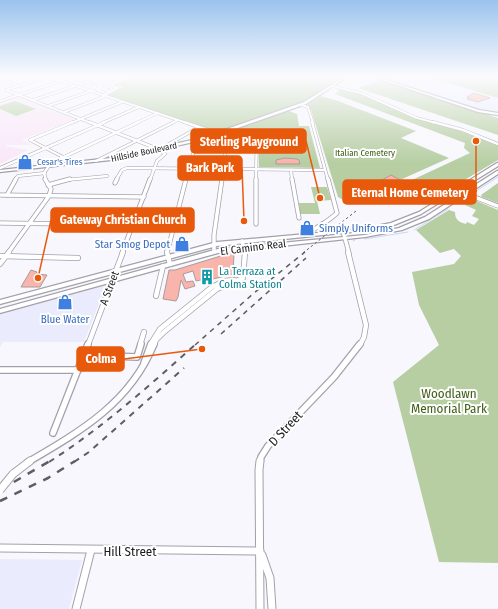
<svg xmlns="http://www.w3.org/2000/svg" width="498" height="609" font-family="'Fira Sans Condensed',sans-serif">
<rect width="100%" height="100%" fill="#f7f7fd"/>
<g fill="#ebebfe">
<polygon points="381,77 427,77 498,98 498,113 477,109"/>
<polygon points="106,285 84,342 3,342 0,347 0,314"/>
<polygon points="0,559 82,560 69,609 0,609"/>
</g>
<polygon fill="#f9e7f8" points="18,96 75,119 22,140 32,145 6,145 5,146 28,150 0,164 0,102"/>
<g fill="#b7cea3">
<polygon points="131,77 343,77 301,103 217,132 107,95 122,87 113,84"/>
<polygon points="428,77 498,77 498,98"/>
<polygon points="380,80 498,118 498,135 358,88"/>
<polygon points="343,88 356,91 394,106 419,118 451,127 498,144 498,160 441,194 412,180 470,153 464,148 465,143 335,94 338,92 336,91"/>
<polygon points="321,96 338,101 416,131 401,138 449,158 400,180 351,204 338,197 311,110 307,105"/>
<polygon points="15,101 36,109 16,116 0,109 0,106"/>
<polygon points="289,111 297,114 299,126 309,126 320,168 259,167 258,131 260,129 257,128 232,136 223,133"/>
<polygon points="498,183 498,203 482,197 481,195"/>
<polygon points="311,187 327,187 331,200 317,201 320,214 300,214 299,203 315,203"/>
<path d="M 472,199 L 498,210 L 498,563 L 439,562 L 393,382 L 439,345 L 419,305 L 412,272 L 454,264 L 461,256 L 454,249 L 440,253 L 416,230 L 449,210 L 455,212 C 455,220 459,222 466,224 L 467,222 L 474,225 L 479,219 L 472,216 L 476,210 L 465,205 Z"/>
</g>
<g fill="none" stroke-linecap="round" stroke-linejoin="round">
<g stroke="#c9d9f4" stroke-width="1">
<polyline points="473,193 498,177"/>
<polyline points="414,230 448,209"/>
<polyline points="365,239 408,232"/>
<polyline points="353,241 355,240"/>
</g>
</g>
<g fill="#f9b4ab" stroke="#a99c9b">
<polygon points="474,93 490,98 478,102 467,99 469,98 467,97"/>
<polygon points="285,158 297,159 299,160 300,164 276,164 276,160"/>
<polygon points="391,175 400,180 384,188 381,187 351,204 346,201"/>
<polygon points="234,253 233,274 205,281 205,279 196,281 193,271 183,274 186,282 193,281 195,286 185,289 181,280 178,297 176,301 163,299 169,270 175,270 224,255"/>
<polygon points="31,270 37,272 36,274 47,275 40,287 21,287"/>
</g>
<g fill="none" stroke-linecap="round" stroke-linejoin="round">
<g stroke="#a2a1ac" stroke-width="3">
<g id="minor-far5">
<polyline points="31,77 39,80"/>
<polyline points="49,77 187,123"/>
<polyline points="69,77 88,83 102,79"/>
<polyline points="2,80 19,86"/>
<polyline points="77,80 85,77"/>
<polygon points="112,86 118,88 110,92 103,89"/>
<polyline points="332,86 361,93 417,118 436,123"/>
<polyline points="92,87 121,77"/>
<polyline points="6,90 91,123"/>
<polyline points="6,90 47,77"/>
<polyline points="104,95 110,92"/>
<polyline points="33,100 75,86"/>
<polyline points="0,101 61,81"/>
<polyline points="301,105 308,107 313,123"/>
<polyline points="48,106 91,91 95,87"/>
<polyline points="64,112 106,96"/>
<polyline points="71,123 122,102"/>
<polyline points="102,123 139,107"/>
<polyline points="136,123 158,113"/>
<polyline points="172,123 178,120"/>
</g>
</g>
<g stroke="#a2a1ac" stroke-width="3.5">
<g id="minor-far4">
<polyline points="89,122 158,149 165,154 157,161 150,180"/>
<polyline points="184,122 217,133"/>
<polyline points="312,122 328,180"/>
<polyline points="433,122 463,130 498,144"/>
<polyline points="162,148 199,127"/>
<polyline points="63,157 30,140 73,122"/>
<polyline points="96,161 174,122"/>
<polyline points="0,168 105,122"/>
<polyline points="291,170 292,180"/>
<polyline points="15,180 18,176 45,173"/>
<polyline points="46,180 44,173 51,163 139,122"/>
<polyline points="66,180 107,176"/>
<polyline points="116,180 122,170 127,168 325,170"/>
<polyline points="186,180 194,150"/>
<polyline points="221,180 227,140"/>
<polyline points="256,180 257,130"/>
</g>
</g>
<g stroke="#a2a1ac" stroke-width="5">
<g id="minor-far3">
<polyline points="292,179 299,218"/>
<polyline points="115,183 117,179"/>
<polyline points="48,185 70,179"/>
<polyline points="456,190 498,206"/>
<polyline points="0,195 144,197"/>
<polyline points="7,195 16,179"/>
<polyline points="0,223 133,225"/>
<polyline points="256,224 256,179"/>
<polyline points="322,224 320,228 328,233"/>
<polyline points="343,231 349,253"/>
<path d="M 306,235 C 316,227 328,222 337,213 L 328,179"/>
<polyline points="242,241 245,253"/>
<polyline points="214,252 214,235 222,179"/>
<polyline points="8,253 49,196 51,189 45,179"/>
<polyline points="122,253 150,179"/>
<polyline points="167,253 186,179"/>
</g>
</g>
<g stroke="#a2a1ac" stroke-width="6">
<g id="minor-far2">
<polyline points="167,252 170,264"/>
<polyline points="348,252 366,325 364,337 360,345"/>
<polyline points="0,256 78,258"/>
<polyline points="0,264 9,252"/>
<polyline points="156,296 163,266"/>
<polyline points="88,345 123,252"/>
<polyline points="140,345 144,332"/>
<polyline points="150,345 160,329 212,287 224,281 234,280"/>
<polyline points="154,345 156,340 164,332 217,289 243,278 245,252"/>
</g>
</g>
<g stroke="#a2a1ac" stroke-width="8">
<g id="minor-far1">
<polyline points="84,355 137,357 141,344"/>
<polyline points="144,363 151,344"/>
<polyline points="0,370 78,370"/>
<polyline points="53,433 88,344"/>
<path d="M 28,462 C 81,431 130,403 154,344"/>
<polyline points="260,462 261,457 268,446 334,377 360,344"/>
</g>
</g>
<g stroke="#a2a1ac" stroke-width="9">
<g id="minor">
<polyline points="13,474 30,461"/>
<polyline points="0,548 260,551"/>
<polyline points="262,555 270,578 272,609"/>
<polyline points="76,609 91,550"/>
<polyline points="260,609 259,470 260,461"/>
</g>
</g>
<g stroke="#a2a1ac" stroke-width="2.5">
<g id="major">
<polygon points="344,77 347,77 306,104 203,140 111,160 0,172 0,170 111,158 201,138 304,102"/>
<polygon points="373,77 377,77 479,110 498,113 498,115 478,112"/>
<polygon points="497,163 498,163 498,166 421,214 394,225 361,231 217,246 0,304 0,300 217,242 361,229 391,223 419,212"/>
<polygon points="497,171 498,171 498,174 429,219 402,230 365,237 218,253 0,313 0,309 218,249 365,235 399,228 425,217"/>
</g>
</g>
<use href="#minor-far5" stroke="#fff" stroke-width="2"/>
<use href="#minor-far4" stroke="#fff" stroke-width="2.5"/>
<use href="#minor-far3" stroke="#fff" stroke-width="3.5"/>
<use href="#minor-far2" stroke="#fff" stroke-width="4.5"/>
<use href="#minor-far1" stroke="#fff" stroke-width="5.5"/>
<use href="#minor" stroke="#fff" stroke-width="7"/>
<use href="#major" fill="#fff" fill-rule="evenodd"/>
<polyline stroke="#5d5d62" stroke-width="1" stroke-dasharray="2.5 2.5" stroke-linecap="butt" points="303,253 356,211"/>
<g stroke="#5d5d62" stroke-width="1.5" stroke-dasharray="5 5" stroke-linecap="butt">
<polyline points="221,334 306,258"/>
<polyline points="195,345 254,293 305,252"/>
</g>
<g stroke="#5d5d62" stroke-width="2" stroke-dasharray="6 6" stroke-linecap="butt">
<path d="M 49,462 C 102,428 149,386 196,344"/>
<polyline points="74,462 89,452 184,368"/>
</g>
<g stroke="#5d5d62" stroke-width="2.5" stroke-dasharray="8 8" stroke-linecap="butt">
<polyline points="0,490 50,461"/>
<polyline points="0,501 48,478 75,461"/>
</g>
<g stroke="#a2a1ac" stroke-width="9" stroke-linecap="butt">
<polyline id="minor-bridge" points="0,490 13,474"/>
</g>
<use href="#minor-bridge" stroke="#fff" stroke-width="7"/>
</g>
<linearGradient id="sky" x2="0" y2="1"><stop stop-color="#9bc3ed"/><stop offset="0.47" stop-color="#fbfbfe"/><stop offset="1" stop-color="#fbfbfe" stop-opacity="0"/></linearGradient>
<rect width="498" height="163" fill="url(#sky)"/>
<defs>
<g id="shop-bare" transform="scale(1.2)"><path d="M-5-2.5h2.3a2.7 3.5 0 0 1 5.4 0H5L5.5 6h-11ZM-1.5-2.5h3a1.5 2.3 0 0 0-3 0Z" fill="#3f7fe0" stroke="#fff" stroke-width="2.5" paint-order="stroke"/></g>
<g id="building-bare" transform="scale(1.2)"><path d="M-4-6H4V6H1V3H-1V6H-4ZM-2.5-4.3h1.7v1.8h-1.7ZM.8-4.3h1.7v1.8H.8ZM-2.5-1h1.7V.8h-1.7ZM.8-1h1.7V.8H.8Z" fill="#0f9aa8" stroke="#fff" stroke-width="2.5" paint-order="stroke"/></g>
</defs>
<g fill-rule="evenodd">
<use href="#shop-bare" x="25" y="162"/>
<use href="#shop-bare" x="307" y="228"/>
<use href="#shop-bare" x="182" y="244"/>
<use href="#building-bare" x="207" y="277"/>
<use href="#shop-bare" x="65" y="302"/>
</g>
<g text-anchor="middle" stroke-width="4" stroke-linejoin="round" paint-order="stroke">
<g font-size="9" fill="#1d1d21" stroke="#fff">
<text transform="translate(144 152) rotate(-12)" y="3">Hillside Boulevard</text>
</g>
<g font-size="9" fill="#3f5e16" stroke="#fff">
<text x="365" y="156">Italian Cemetery</text>
</g>
<g font-size="9" fill="#366cbe" stroke="#fff" text-anchor="start">
<text x="37" y="165">Cesar's Tires</text>
</g>
<g font-size="11" fill="#366cbe" stroke="#fff" text-anchor="start">
<text x="319" y="232">Simply Uniforms</text>
<text x="170" y="248" text-anchor="end">Star Smog Depot</text>
<text x="65" y="323" text-anchor="middle">Blue Water</text>
</g>
<g font-size="11" fill="#1d1d21" stroke="#fff">
<text transform="translate(253 247) rotate(-7)" y="4">El Camino Real</text>
<text transform="translate(109 288) rotate(-69)" y="4">A Street</text>
</g>
<g font-size="11" fill="#0d838f" stroke="#fff" text-anchor="start">
<text x="219" y="275">La Terraza at<tspan x="219" dy="13">Colma Station</tspan></text>
</g>
<g font-size="13" fill="#3f5e16" stroke="#fff">
<text x="449" y="398">Woodlawn<tspan x="449" dy="15">Memorial Park</tspan></text>
</g>
<g font-size="13" fill="#1d1d21" stroke="#fff">
<text transform="translate(285 428) rotate(-47)" y="5">D Street</text>
<text x="130" y="556">Hill Street</text>
</g>
</g>
<path fill="none" stroke="#e8590c" stroke-width="1.5" d="M320 198L306 141M244 221L242 168M476 141L476 192M38 278L51 220M202 349L124 359"/>
<g fill="#e8590c" stroke="#fff" stroke-width="1.5">
<circle cx="320" cy="198" r="4"/>
<circle cx="244" cy="221" r="4"/>
<circle cx="476" cy="141" r="4"/>
<circle cx="38" cy="278" r="4"/>
<circle cx="202" cy="349" r="4"/>
</g>
<g fill="#e8590c" stroke="#e8590c" stroke-width="1.5">
<rect x="191" y="129" width="115" height="24" rx="4"/>
<rect x="178" y="156" width="64" height="24" rx="4"/>
<rect x="343" y="180" width="133" height="24" rx="4"/>
<rect x="51" y="208" width="143" height="24" rx="4"/>
<rect x="77" y="347" width="47" height="24" rx="4"/>
</g>
<g font-size="12" text-anchor="middle" font-weight="bold" fill="#fff">
<text x="249" y="146">Sterling Playground</text>
<text x="210" y="172">Bark Park</text>
<text x="410" y="197">Eternal Home Cemetery</text>
<text x="123" y="224">Gateway Christian Church</text>
<text x="101" y="363">Colma</text>
</g>
</svg>
